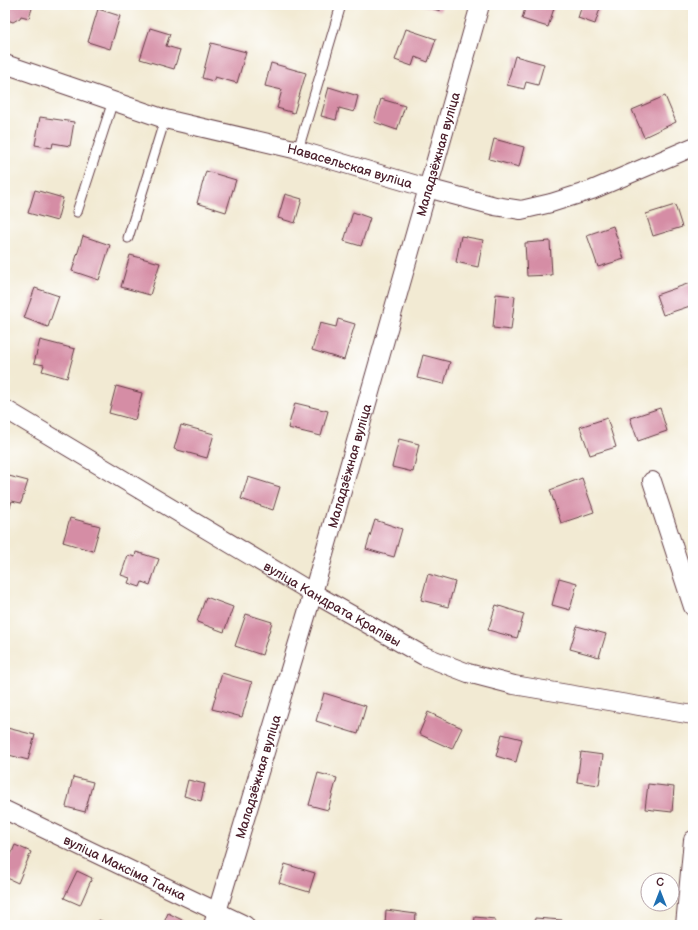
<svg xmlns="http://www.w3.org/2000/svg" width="698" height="930" font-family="'Balsamiq Sans',sans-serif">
<rect width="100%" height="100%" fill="#fff"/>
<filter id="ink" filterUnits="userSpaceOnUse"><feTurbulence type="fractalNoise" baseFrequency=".025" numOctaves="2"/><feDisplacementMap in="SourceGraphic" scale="8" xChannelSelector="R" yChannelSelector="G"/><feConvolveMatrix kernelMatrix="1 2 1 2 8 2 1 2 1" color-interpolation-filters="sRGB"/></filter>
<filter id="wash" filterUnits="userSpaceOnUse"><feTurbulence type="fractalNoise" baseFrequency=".012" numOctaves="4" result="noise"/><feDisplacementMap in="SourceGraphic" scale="16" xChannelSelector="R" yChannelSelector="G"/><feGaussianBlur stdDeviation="0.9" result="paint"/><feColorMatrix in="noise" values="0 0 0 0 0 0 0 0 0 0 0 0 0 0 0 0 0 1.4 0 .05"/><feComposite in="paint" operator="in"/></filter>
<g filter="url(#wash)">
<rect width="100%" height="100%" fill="#f2ead3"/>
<g id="blocks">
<g fill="#d58da5">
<polygon points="5,5 33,5 29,18 21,16 20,18 13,22 5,19"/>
<polygon points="422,5 442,5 440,11"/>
<polygon points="526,5 555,5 548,27 522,19"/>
<polygon points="582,5 601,5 595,24 578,18"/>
<polygon points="98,9 120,16 110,49 88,42"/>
<polygon points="150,28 170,34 166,46 180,50 174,69 140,59"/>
<polygon points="406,29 436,39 428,62 415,57 412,66 395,60"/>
<polygon points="211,43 246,52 237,83 215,77 213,81 202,78"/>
<polygon points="515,56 544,64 538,85 526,82 524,89 507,85"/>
<polygon points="271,63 306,73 294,113 277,108 282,90 265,86"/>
<polygon points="329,87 358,96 354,112 339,108 336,120 321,116"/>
<polygon points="665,96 676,122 644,137 632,110"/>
<polygon points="381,99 405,106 397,130 374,122"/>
<polygon points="40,117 74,122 70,146 53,143 52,148 35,145"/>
<polygon points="494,139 524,147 519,167 489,159"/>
<polygon points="206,171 236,180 226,212 197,203"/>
<polygon points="35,190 63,198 57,221 28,213"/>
<polygon points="285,194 302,199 295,223 278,218"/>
<polygon points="675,205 682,227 653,236 646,214"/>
<polygon points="353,212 370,218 361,246 344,241"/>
<polygon points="613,226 624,259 598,267 587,235"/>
<polygon points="83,236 110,245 99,280 72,271"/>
<polygon points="461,236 483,240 478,267 456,262"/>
<polygon points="550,241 552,275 527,276 525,243"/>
<polygon points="130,255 160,263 150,295 121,287"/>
<polygon points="693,282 693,305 663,315 656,295"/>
<polygon points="35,288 59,296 48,327 24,318"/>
<polygon points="496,294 515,296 511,330 493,328"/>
<polygon points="338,319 355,324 344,360 312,350 320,323 336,327"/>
<polygon points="40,340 75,349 67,378 42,371 44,365 34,363"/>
<polygon points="423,355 450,362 444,384 417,378"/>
<polygon points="116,386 142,393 135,420 109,413"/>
<polygon points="295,403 328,411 321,436 288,428"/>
<polygon points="660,408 667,431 638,441 630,418"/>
<polygon points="607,418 616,447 590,455 580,427"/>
<polygon points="181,425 214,434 207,458 174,449"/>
<polygon points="399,439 419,444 413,472 392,467"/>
<polygon points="5,475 28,481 21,503 12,501 10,507 5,506"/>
<polygon points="248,477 280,487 273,510 241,499"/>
<polygon points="582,478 594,512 561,523 550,490"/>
<polygon points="70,518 100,526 93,551 63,542"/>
<polygon points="375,520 402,529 394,557 366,549"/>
<polygon points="136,552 159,559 150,585 142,582 140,587 128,583 130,578 121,575 128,555 135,557"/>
<polygon points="428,574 455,582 448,607 421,600"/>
<polygon points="559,578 577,583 570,610 552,605"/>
<polygon points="206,597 233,607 224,632 197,622"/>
<polygon points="496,605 524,614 517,638 488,630"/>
<polygon points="246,614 272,622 262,655 235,646"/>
<polygon points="577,626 606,634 599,657 570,649"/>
<polygon points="222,673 252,682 242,717 212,709"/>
<polygon points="324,693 366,706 358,734 316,721"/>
<polygon points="428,712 462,728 452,749 419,734"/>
<polygon points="7,728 35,735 28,760 5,754 5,737"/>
<polygon points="502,734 522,739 516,762 496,756"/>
<polygon points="581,752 603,755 599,785 577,782"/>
<polygon points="318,773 337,778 328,810 309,805"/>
<polygon points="73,777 93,782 85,812 66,807"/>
<polygon points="188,780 205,784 201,801 184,796"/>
<polygon points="648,784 674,787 672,812 645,809"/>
<polygon points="15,845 31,852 18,883 5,877 5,869"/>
<polygon points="285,864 315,873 309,892 279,883"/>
<polygon points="77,871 92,878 80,905 64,898"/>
<polygon points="386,910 416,914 415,925 385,925"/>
<polygon points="168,913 190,924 189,925 163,925"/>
<polygon points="475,917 495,919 495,925 474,925"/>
<polygon points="535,918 562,920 562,925 534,925"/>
<polygon points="99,920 112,925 97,925"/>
</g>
</g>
</g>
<g filter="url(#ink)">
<use href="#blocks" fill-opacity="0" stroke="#633d44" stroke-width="1"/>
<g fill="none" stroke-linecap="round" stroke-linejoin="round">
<g stroke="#633d44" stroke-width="11">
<g id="service">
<polyline points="298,150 341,5"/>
<polyline points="77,212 113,101"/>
<polyline points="128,238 165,119"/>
</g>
</g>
<g stroke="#633d44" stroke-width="20">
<g id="minor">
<path id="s1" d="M 5,64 L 165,119 L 298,150 L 427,188 L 495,206 L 521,210 L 551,203 L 592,190 L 693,147"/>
<path id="s2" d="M 5,409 L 313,593 L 424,656 L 468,673 L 514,685 L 693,715"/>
<polyline points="652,481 693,607"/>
<path id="s3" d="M 5,810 L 245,925"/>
<path id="s4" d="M 213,925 L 313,593 L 480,5"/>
<polyline points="685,925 693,840"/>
</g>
</g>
<use href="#service" stroke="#fff" stroke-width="9"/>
<use href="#minor" stroke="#fff" stroke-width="18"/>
</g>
</g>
<g text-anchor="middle" stroke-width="3" stroke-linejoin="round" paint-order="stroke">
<g font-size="13" fill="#4a1f2b" stroke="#fff">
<text dy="5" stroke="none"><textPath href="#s4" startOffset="803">Маладзёжная вуліца</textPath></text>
<text dy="5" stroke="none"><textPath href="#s1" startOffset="360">Навасельская вуліца</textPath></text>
<text dy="5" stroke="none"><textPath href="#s4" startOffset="479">Маладзёжная вуліца</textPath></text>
<text dy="5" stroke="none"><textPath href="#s2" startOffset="381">вуліца Кандрата Крапівы</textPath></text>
<text dy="5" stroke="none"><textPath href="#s4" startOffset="155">Маладзёжная вуліца</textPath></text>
<text dy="5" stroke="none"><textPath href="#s3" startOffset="133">вуліца Максіма Танка</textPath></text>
</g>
</g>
<rect width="698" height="930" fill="none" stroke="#fff" stroke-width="20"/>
<g transform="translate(660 892)"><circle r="19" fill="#ffffff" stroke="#b7a5aa"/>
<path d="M0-3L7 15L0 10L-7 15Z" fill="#1f6fb2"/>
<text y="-6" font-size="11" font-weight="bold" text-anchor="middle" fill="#4a1f2b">С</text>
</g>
</svg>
